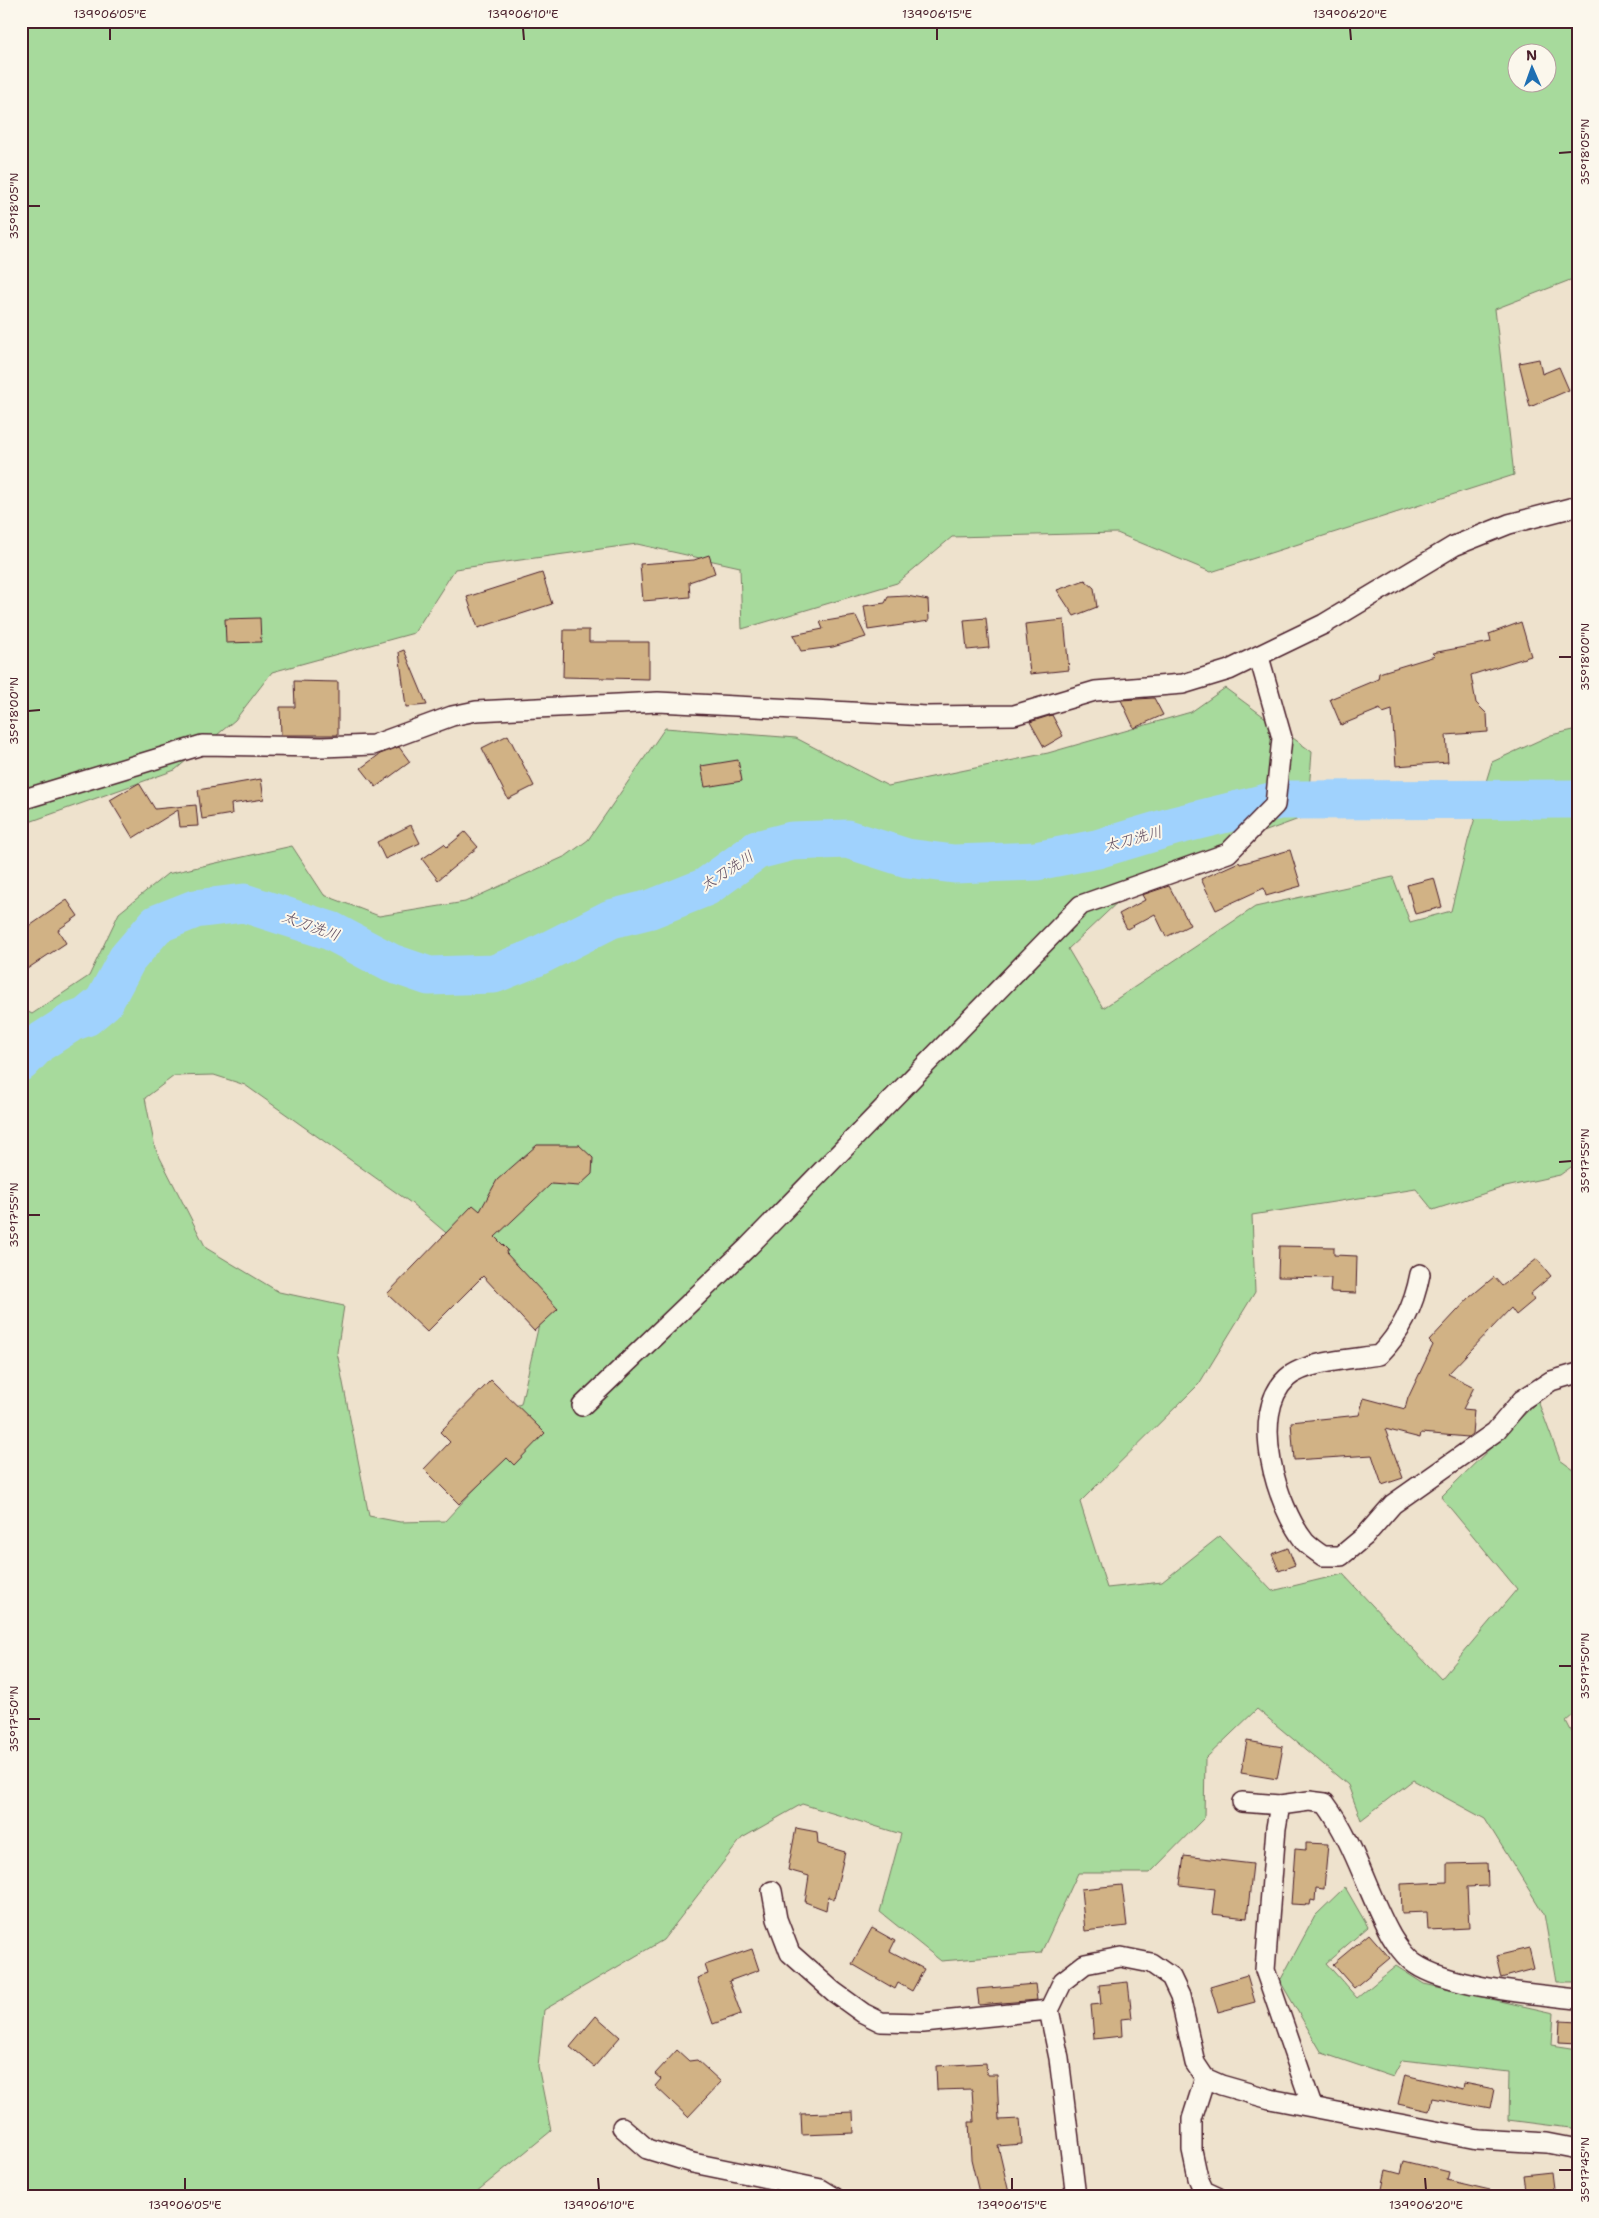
<svg xmlns="http://www.w3.org/2000/svg" width="1599" height="2218" font-family="'Shantell Sans','Klee One',sans-serif">
<rect width="100%" height="100%" fill="#eee2cd"/>
<filter id="ink" filterUnits="userSpaceOnUse"><feTurbulence type="fractalNoise" baseFrequency=".02" numOctaves="2"/><feDisplacementMap in="SourceGraphic" scale="10" xChannelSelector="R" yChannelSelector="G"/><feConvolveMatrix kernelMatrix="1 2 1 2 8 2 1 2 1" color-interpolation-filters="sRGB"/></filter>
<g filter="url(#ink)">
<g fill="#a7da9c" stroke="#787c64" fill-rule="evenodd">
<path d="M 21,21 L 1578,21 L 1578,277 L 1495,309 L 1514,475 L 1211,572 L 1117,533 L 952,537 L 897,583 L 742,629 L 740,567 L 637,544 L 455,569 L 414,633 L 272,672 L 235,720 L 175,770 L 21,825 ZM 1516,52 L 1546,52 L 1546,82 L 1516,82 Z"/>
<path d="M 1225,688 L 1312,752 L 1307,816 L 1185,861 L 1122,898 L 1068,949 L 1103,1008 L 1255,907 L 1393,877 L 1410,922 L 1451,911 L 1468,841 L 1492,762 L 1551,735 L 1578,729 L 1578,1162 L 1560,1175 L 1501,1188 L 1433,1210 L 1416,1189 L 1252,1215 L 1255,1292 L 1199,1384 L 1080,1502 L 1107,1588 L 1162,1582 L 1220,1536 L 1272,1591 L 1343,1574 L 1441,1679 L 1517,1589 L 1441,1497 L 1538,1401 L 1560,1460 L 1578,1473 L 1578,1711 L 1566,1721 L 1578,1744 L 1578,1982 L 1556,1982 L 1544,1914 L 1485,1819 L 1413,1780 L 1361,1820 L 1348,1785 L 1257,1709 L 1205,1759 L 1204,1818 L 1150,1873 L 1078,1873 L 1041,1953 L 941,1961 L 880,1912 L 901,1834 L 802,1804 L 742,1838 L 663,1940 L 544,2010 L 538,2066 L 551,2131 L 470,2197 L 21,2197 L 21,1008 L 32,1014 L 89,976 L 119,913 L 167,874 L 292,846 L 324,895 L 379,916 L 465,902 L 566,856 L 588,840 L 665,728 L 796,738 L 888,786 L 1048,753 L 1191,712 ZM 214,1075 L 245,1085 L 411,1203 L 465,1249 L 544,1302 L 521,1404 L 483,1416 L 484,1479 L 445,1521 L 400,1522 L 369,1516 L 337,1352 L 344,1306 L 279,1292 L 206,1248 L 155,1148 L 145,1098 L 174,1076 Z"/>
<polygon points="1345,1887 1368,1927 1326,1963 1357,1998 1396,1966 1424,1984 1554,2013 1552,2045 1578,2049 1578,2129 1508,2120 1509,2072 1402,2060 1393,2077 1322,2053 1280,1981 1315,1916"/>
</g>
<g fill="none" stroke-linecap="round" stroke-linejoin="round">
<polyline stroke="#a0d2fd" stroke-width="39" points="21,1062 39,1043 72,1022 86,1017 104,1002 127,959 157,924 195,909 244,903 331,931 391,963 429,976 494,974 534,958 611,919 651,909 706,887 757,850 792,841 847,839 907,858 954,864 1036,861 1097,849 1174,826 1279,800 1578,799"/>
</g>
<g fill="#d1b285" stroke="#4a1f2b">
<polygon points="1539,359 1542,374 1559,367 1569,390 1530,407 1519,363"/>
<polygon points="709,555 715,573 689,582 690,597 643,601 640,564 694,560"/>
<polygon points="542,573 552,604 478,628 467,597"/>
<polygon points="1085,580 1094,588 1097,607 1074,616 1057,590"/>
<polygon points="907,596 928,600 929,621 868,630 864,606 885,603 888,597"/>
<polygon points="856,616 866,637 833,647 801,651 793,635 823,629 820,622"/>
<polygon points="260,618 261,642 226,643 225,619"/>
<polygon points="986,618 989,648 967,650 964,620"/>
<polygon points="1064,620 1069,670 1030,674 1025,624"/>
<polygon points="1521,622 1531,656 1471,675 1476,703 1487,714 1488,732 1446,735 1448,762 1396,766 1392,710 1383,713 1380,709 1341,725 1330,699 1378,679 1379,673 1435,656 1432,653 1491,642 1489,634"/>
<polygon points="564,630 589,630 589,642 649,642 649,679 563,677"/>
<polygon points="404,650 427,705 406,707 399,652"/>
<polygon points="294,681 338,682 338,735 281,735 280,707 295,707"/>
<polygon points="1154,698 1163,715 1134,728 1121,700"/>
<polygon points="1052,715 1063,736 1044,747 1030,722"/>
<polygon points="508,735 534,786 508,799 482,748"/>
<polygon points="399,747 410,762 376,787 361,768 380,754"/>
<polygon points="738,760 742,781 705,787 701,766"/>
<polygon points="261,779 264,799 231,804 232,814 202,819 198,790"/>
<polygon points="139,783 155,809 196,805 198,826 180,827 178,810 133,838 110,800"/>
<polygon points="411,825 420,843 385,859 377,842"/>
<polygon points="465,832 478,847 438,880 422,859 444,844 447,847"/>
<polygon points="1290,850 1301,886 1266,896 1264,888 1216,910 1201,879 1239,862 1240,864"/>
<polygon points="1434,878 1442,907 1415,914 1407,885"/>
<polygon points="1169,886 1190,925 1166,937 1155,914 1127,929 1119,914 1145,900 1142,895"/>
<polygon points="67,900 78,916 58,930 66,943 21,973 21,932"/>
<polygon points="537,1145 579,1145 593,1158 592,1174 579,1186 551,1184 495,1237 508,1250 506,1253 558,1309 534,1331 483,1276 427,1332 387,1294 473,1205 480,1211 497,1180"/>
<polygon points="1279,1246 1334,1247 1334,1255 1357,1256 1356,1293 1330,1292 1331,1278 1278,1277"/>
<polygon points="1537,1259 1551,1276 1530,1294 1534,1300 1516,1315 1511,1308 1448,1374 1474,1387 1463,1409 1474,1410 1472,1434 1468,1437 1421,1433 1420,1438 1385,1429 1403,1478 1382,1485 1372,1455 1294,1460 1291,1422 1359,1415 1364,1398 1405,1409 1408,1398 1433,1345 1429,1341 1470,1297 1494,1277 1502,1286"/>
<polygon points="491,1380 545,1433 514,1465 507,1458 459,1504 424,1469 450,1442 440,1432"/>
<polygon points="1288,1548 1295,1565 1279,1571 1272,1554"/>
<polygon points="1247,1741 1283,1747 1277,1779 1241,1773"/>
<polygon points="796,1828 817,1832 818,1844 845,1852 834,1899 828,1896 826,1910 805,1902 809,1876 788,1870"/>
<polygon points="1306,1843 1328,1844 1324,1889 1316,1888 1315,1901 1311,1900 1310,1905 1291,1904 1295,1849 1306,1850"/>
<polygon points="1184,1856 1253,1864 1247,1918 1212,1914 1215,1889 1180,1885"/>
<polygon points="1487,1863 1488,1886 1467,1887 1469,1928 1428,1930 1427,1912 1402,1913 1401,1884 1447,1882 1447,1864"/>
<polygon points="1122,1885 1127,1926 1085,1931 1081,1889"/>
<polygon points="872,1928 895,1941 890,1951 924,1969 912,1991 898,1983 895,1989 852,1964"/>
<polygon points="1369,1934 1390,1958 1354,1988 1333,1964"/>
<polygon points="1529,1948 1534,1969 1501,1978 1496,1956"/>
<polygon points="752,1949 759,1970 729,1981 741,2014 713,2024 697,1978 708,1974 705,1965"/>
<polygon points="1247,1975 1255,2002 1218,2012 1210,1986"/>
<polygon points="1128,1982 1132,2018 1121,2019 1122,2036 1094,2039 1091,2005 1101,2004 1099,1985"/>
<polygon points="1035,1984 1037,2000 979,2005 977,1989"/>
<polygon points="596,2016 620,2037 594,2067 570,2047"/>
<polygon points="1560,2020 1578,2021 1578,2043 1559,2042"/>
<polygon points="677,2050 689,2061 697,2060 721,2082 688,2117 655,2086 661,2079 655,2074"/>
<polygon points="986,2063 987,2075 997,2075 999,2120 1020,2119 1022,2144 998,2146 1010,2197 980,2197 971,2159 969,2122 974,2122 972,2089 937,2090 936,2066"/>
<polygon points="1405,2075 1463,2089 1464,2083 1494,2089 1490,2109 1432,2098 1429,2111 1398,2104"/>
<polygon points="853,2112 854,2133 802,2135 801,2114"/>
<polygon points="1404,2161 1449,2172 1447,2180 1490,2190 1489,2197 1380,2197 1386,2170 1401,2174"/>
<polygon points="1551,2172 1554,2197 1526,2197 1523,2175"/>
</g>
<g fill="none" stroke-linecap="round" stroke-linejoin="round">
<g stroke="#4a1f2b" stroke-width="22">
<g id="minor">
<polyline points="21,800 202,745 322,747 373,745 452,716 476,711 658,702 927,716 1014,715 1095,691 1183,684 1229,670 1324,624 1454,546 1509,524 1578,506"/>
<path d="M 1420,1274 C 1414,1306 1402,1332 1379,1355 C 1354,1359 1306,1361 1287,1378 C 1248,1414 1277,1507 1305,1542 C 1310,1547 1317,1552 1323,1556 L 1341,1556 L 1365,1536 L 1393,1504 L 1495,1432 L 1522,1400 L 1551,1381 L 1578,1373"/>
<polyline points="582,1406 748,1247 1081,905 1228,853 1275,805 1282,738 1259,657"/>
<polyline points="1242,1802 1280,1805"/>
<polyline points="772,1891 777,1919 790,1953 834,1992 863,2013 881,2022 923,2023 1049,2010"/>
<polyline points="1205,2078 1192,2119 1192,2150 1198,2178 1204,2191 1217,2197"/>
<path d="M 1312,2106 L 1265,1970 L 1276,1828 L 1280,1805 L 1309,1801 L 1325,1803 C 1354,1842 1366,1889 1389,1932 C 1394,1942 1406,1958 1415,1964 C 1450,1988 1535,1994 1578,1999"/>
<polyline points="622,2127 647,2149 693,2163 821,2189 834,2197"/>
<polyline points="1076,2197 1059,2058 1049,2010 1063,1981 1085,1964 1121,1957 1151,1963 1171,1977 1180,1996 1195,2063 1205,2078 1221,2085 1270,2099 1478,2139 1547,2143 1578,2149"/>
</g>
</g>
<use href="#minor" stroke="#fbf7ec" stroke-width="19"/>
</g>
</g>
<path fill="none" stroke="#4a1f2b" stroke-width="2" d="M 110,28 L 110,40M 523,28 L 524,40M 937,28 L 937,40M 1350,28 L 1351,40M 1559,153 L 1572,152M 28,206 L 40,206M 1559,657 L 1572,657M 28,711 L 40,710M 1559,1162 L 1572,1161M 28,1215 L 40,1215M 1559,1666 L 1572,1666M 28,1719 L 40,1719M 1559,2170 L 1572,2170M 185,2178 L 185,2190M 598,2178 L 599,2190M 1012,2178 L 1012,2190M 1425,2178 L 1426,2190"/>
<g text-anchor="middle" stroke-width="4" stroke-linejoin="round" paint-order="stroke">
<g font-size="15" font-style="italic" fill="#604c60" stroke="#fbf7ec">
<text transform="translate(1133 839) rotate(-15)" y="5">太刀洗川</text>
<text transform="translate(727 871) rotate(-33)" y="5">太刀洗川</text>
<text transform="translate(311 926) rotate(20)" y="5">太刀洗川</text>
</g>
</g>
<rect width="1599" height="2218" fill="none" stroke="#fbf7ec" stroke-width="55"/>
<g transform="translate(1532 68) rotate(358)"><circle r="24" fill="#fbf7ec" stroke="#b4a19f"/>
<path d="M0-4L9 19L0 12L-9 19Z" fill="#1f6fb2"/>
<text y="-8" font-size="14" font-weight="bold" text-anchor="middle" fill="#4a1f2b">N</text>
</g>
<rect x="28" y="28" width="1544" height="2162" fill="none" stroke="#4a1f2b" stroke-width="2"/>
<g font-size="12" text-anchor="middle" fill="#4a1f2b">
<text x="110" y="18">139°06'05"E</text>
<text x="523" y="18">139°06'10"E</text>
<text x="937" y="18">139°06'15"E</text>
<text x="1350" y="18">139°06'20"E</text>
<text transform="translate(1585 152) rotate(-90)" y="4">35°18'05"N</text>
<text transform="translate(14 206) rotate(-90)" y="4">35°18'05"N</text>
<text transform="translate(1585 657) rotate(-90)" y="4">35°18'00"N</text>
<text transform="translate(14 711) rotate(-90)" y="4">35°18'00"N</text>
<text transform="translate(1585 1161) rotate(-90)" y="4">35°17'55"N</text>
<text transform="translate(14 1215) rotate(-90)" y="4">35°17'55"N</text>
<text transform="translate(1585 1666) rotate(-90)" y="4">35°17'50"N</text>
<text transform="translate(14 1719) rotate(-90)" y="4">35°17'50"N</text>
<text transform="translate(1585 2170) rotate(-90)" y="4">35°17'45"N</text>
<text x="185" y="2209">139°06'05"E</text>
<text x="599" y="2209">139°06'10"E</text>
<text x="1012" y="2209">139°06'15"E</text>
<text x="1426" y="2209">139°06'20"E</text>
</g>
</svg>
